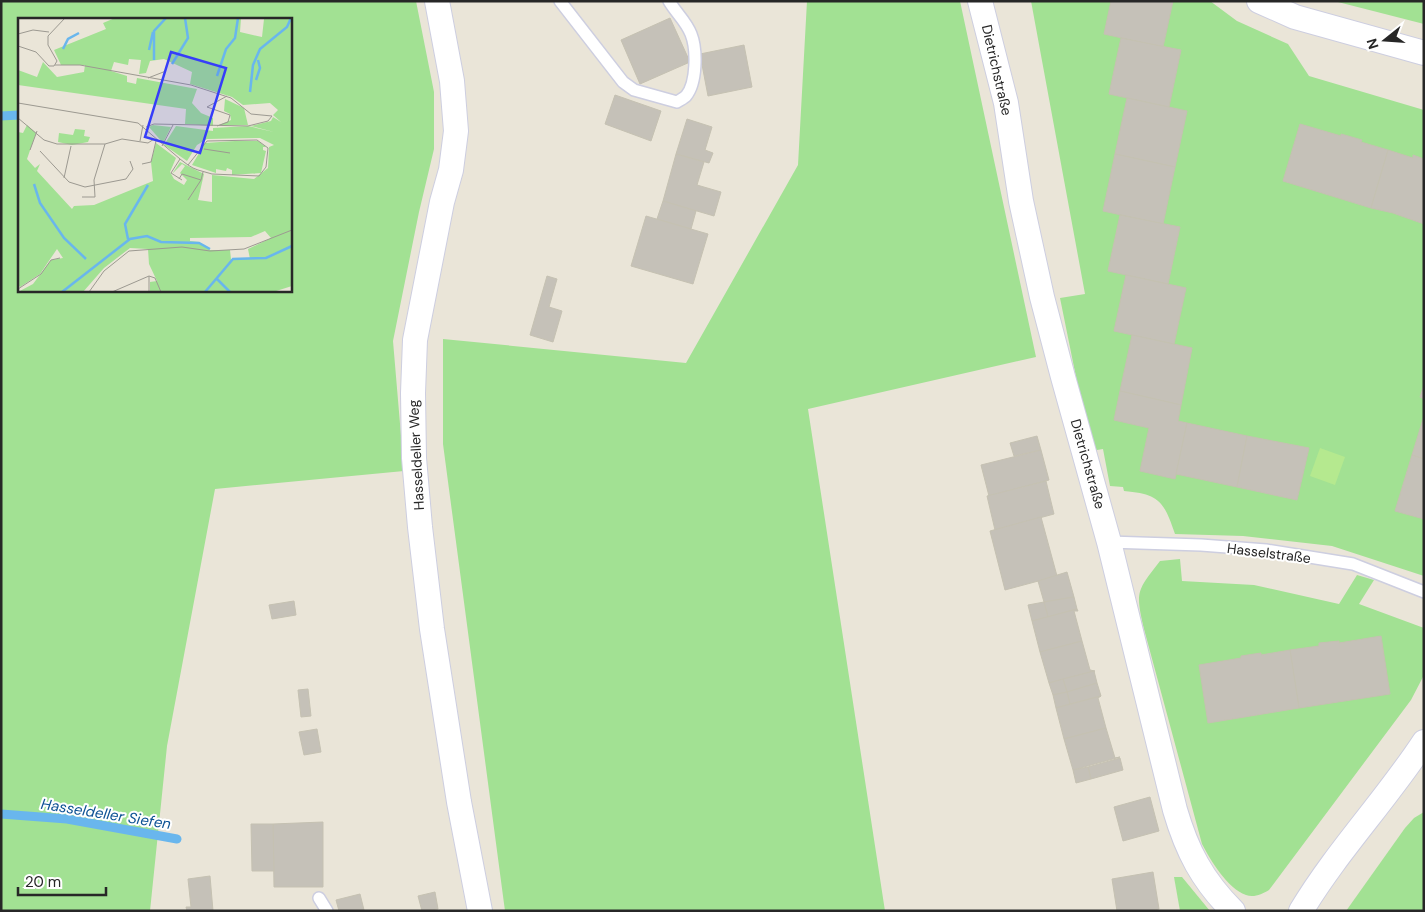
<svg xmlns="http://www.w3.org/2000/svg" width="1425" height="912" font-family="'DM Sans',sans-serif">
<rect width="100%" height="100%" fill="#eae5d8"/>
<g fill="#a2e193" fill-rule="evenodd">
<path d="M 1,1 L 416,1 L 434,92 L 434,149 L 419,212 L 393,341 L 404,471 L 215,489 L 167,746 L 150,911 L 1,911 ZM 19,19 L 290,19 L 290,290 L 19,290 Z"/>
<polygon points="807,1 960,1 1036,357 808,409 885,911 505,911 443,444 443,339 686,363 798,165"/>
<path d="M 1031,1 L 1210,1 L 1237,21 L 1288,44 L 1309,76 L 1424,110 L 1424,576 L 1332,546 L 1243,536 L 1175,534 C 1164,502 1160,494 1124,491 L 1123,487 L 1110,486 L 1103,449 L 1091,451 L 1060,298 L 1085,294 Z"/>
<polygon points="1334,1 1424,1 1424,24"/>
<path d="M 1180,559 L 1182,581 L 1254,585 L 1339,604 L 1357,575 L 1374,580 L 1359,604 L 1424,628 L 1424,675 L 1411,700 L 1269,890 C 1262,894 1254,898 1246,895 C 1227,888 1211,861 1202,844 L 1144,629 C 1135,591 1137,591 1160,561 Z"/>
<polygon points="1424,812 1424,911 1346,911 1405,828 1414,818"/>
<polygon points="1174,877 1182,877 1210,911 1180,911"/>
</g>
<polygon fill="#b5e98f" points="1320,448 1345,457 1335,485 1310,476"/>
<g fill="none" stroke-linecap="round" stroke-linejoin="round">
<g stroke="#69b6ed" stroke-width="9">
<polyline points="1,116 19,115"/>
<polyline points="1,814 67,819 177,839"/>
</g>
</g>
<g fill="#c5c1b8" stroke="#c5c1b2">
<polygon points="1173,1 1163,47 1104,34 1111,1"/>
<polygon points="670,18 690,62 640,84 621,40"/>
<polygon points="1121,38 1181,50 1169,107 1109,94"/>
<polygon points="744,45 752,87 708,96 700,54"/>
<polygon points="615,95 661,111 651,141 605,124"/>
<polygon points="1127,98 1187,111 1175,167 1115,154"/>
<polygon points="687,119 712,127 705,150 713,153 709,163 676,154"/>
<polygon points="1300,124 1341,136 1341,134 1362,140 1361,142 1388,150 1371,208 1283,181"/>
<polygon points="1388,150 1413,158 1413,155 1424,159 1424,224 1393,213 1371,208"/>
<polygon points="676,154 704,162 697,185 721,192 714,216 663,201"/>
<polygon points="1115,154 1175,167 1163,224 1103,211"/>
<polygon points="663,201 696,211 691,229 657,219"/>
<polygon points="1120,215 1180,227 1168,284 1108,271"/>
<polygon points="646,216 708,234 693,284 631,266"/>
<polygon points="1126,275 1186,288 1174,344 1114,331"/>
<polygon points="547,276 557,279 549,307 562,311 553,342 530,335"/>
<polygon points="1132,335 1192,348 1181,405 1120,391"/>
<polygon points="1424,385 1424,399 1420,397"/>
<polygon points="1120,391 1181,405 1178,421 1187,423 1175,479 1140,471 1149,428 1114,420"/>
<polygon points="1424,416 1424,459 1412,455"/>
<polygon points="1187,423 1247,436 1237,487 1176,474"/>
<polygon points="1037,436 1041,450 1014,456 1010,443"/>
<polygon points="1247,436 1309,448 1297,500 1237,487"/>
<polygon points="1041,450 1049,480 989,496 981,465"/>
<polygon points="1412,455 1424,459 1424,519 1395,511"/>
<polygon points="1046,481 1054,514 995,530 987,496"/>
<polygon points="1041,517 1057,576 1005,590 990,531"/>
<polygon points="1067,572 1074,597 1044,602 1038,581"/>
<polygon points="1074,597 1077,609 1048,617 1044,602"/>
<polygon points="294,601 296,615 272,619 269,605"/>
<polygon points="1044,602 1048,617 1032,621 1028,605"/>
<polygon points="1077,609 1078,611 1074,611 1082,641 1040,652 1032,621"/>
<polygon points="1381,636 1390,694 1299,708 1290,650 1319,646 1319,643 1339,641 1339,643"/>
<polygon points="1082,641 1090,670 1095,671 1049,683 1040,652"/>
<polygon points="1290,650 1299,708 1208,723 1199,665 1241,658 1241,656 1261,653 1261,655"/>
<polygon points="1094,671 1097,683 1067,692 1063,679"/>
<polygon points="1063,679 1067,692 1053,695 1049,683"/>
<polygon points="1097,683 1101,696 1070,704 1067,692"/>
<polygon points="308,689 311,716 301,717 298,690"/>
<polygon points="1067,692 1070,704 1056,708 1053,695"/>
<polygon points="1101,696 1098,698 1106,728 1064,739 1056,708"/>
<polygon points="1106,728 1115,758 1120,757 1073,770 1064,739"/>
<polygon points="317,729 321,752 304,755 299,732"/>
<polygon points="1120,758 1123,770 1091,779 1088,767"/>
<polygon points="1088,767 1091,779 1076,783 1073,770"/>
<polygon points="1150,797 1159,831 1123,841 1114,807"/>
<polygon points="323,822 323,887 274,887 273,824"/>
<polygon points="251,824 273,824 274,871 252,871"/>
<polygon points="1153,872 1159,909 1149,911 1117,911 1112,879"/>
<polygon points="210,876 213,911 187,911 186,907 191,907 188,879"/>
<polygon points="435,892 438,909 422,911 418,896"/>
<polygon points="360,894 364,910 339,911 336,900"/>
</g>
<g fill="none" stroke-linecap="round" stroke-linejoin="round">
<g stroke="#cdcee0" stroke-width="14">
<g id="lane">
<path d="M 560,1 L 623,82 L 634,90 L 677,102 C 680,100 684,98 686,96 C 697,83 697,49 691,34 C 686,21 676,13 669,1"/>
<polyline points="1109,542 1201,545 1266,550 1353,564 1424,592"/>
<polyline points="319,898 327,911"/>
</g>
</g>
<g stroke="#cdcee0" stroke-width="26">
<g id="street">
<polyline points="437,1 452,81 456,131 451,170 442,202 415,340 413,393 414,458 420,527 432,629 459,802 480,911"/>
<path d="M 980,1 L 1006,103 L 1021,201 L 1042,297 L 1063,377 L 1109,542 L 1175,810 C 1187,851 1202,880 1233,911"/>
<polyline points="1259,1 1295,17 1424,53"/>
<path d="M 1301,911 C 1337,851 1386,800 1424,742"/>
</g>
</g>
<use href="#lane" stroke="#fff" stroke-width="11"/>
<use href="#street" stroke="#fff" stroke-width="24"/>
</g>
<g text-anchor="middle" stroke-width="4" stroke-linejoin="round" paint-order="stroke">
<g font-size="14" fill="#272727" stroke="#fff">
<text transform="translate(997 70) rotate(77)" y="5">Dietrichstraße</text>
<text transform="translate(416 455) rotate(-93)" y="5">Hasseldeller Weg</text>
<text transform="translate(1088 464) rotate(74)" y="5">Dietrichstraße</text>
<text transform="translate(1269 553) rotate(7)" y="5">Hasselstraße</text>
</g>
<g font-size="15" font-style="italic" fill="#0d5294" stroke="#fff">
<text transform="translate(106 814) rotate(9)" y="5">Hasseldeller Siefen</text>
</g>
</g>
<g transform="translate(18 18)">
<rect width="274" height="274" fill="#eae5d8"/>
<path d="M 97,0 L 223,0 L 222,14 L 244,19 L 246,1 L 243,0 L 274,0 L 274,268 L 255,274 L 132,274 L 132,264 L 139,263 L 131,246 L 130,231 L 112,230 L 86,250 L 65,274 L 0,274 L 15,266 L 33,242 L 45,240 L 39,231 L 22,256 L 2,269 L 0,267 L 0,114 L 5,115 L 9,107 L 18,115 L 9,141 L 17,150 L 22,146 L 19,153 L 54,191 L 56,188 L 76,187 L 135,163 L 133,144 L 138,125 L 158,140 L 152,154 L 156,161 L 166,167 L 169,162 L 162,155 L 167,148 L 164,146 L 154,156 L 162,144 L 186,156 L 180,182 L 194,184 L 194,157 L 236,161 L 250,150 L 251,129 L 256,127 L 242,120 L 189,121 L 179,127 L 169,143 L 146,127 L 158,108 L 195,113 L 195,110 L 230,108 L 256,114 L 233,108 L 253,103 L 255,99 L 263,104 L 255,97 L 260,92 L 252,85 L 225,87 L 214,79 L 172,66 L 174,54 L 146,41 L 132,43 L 128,55 L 121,56 L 123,42 L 111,41 L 110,47 L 96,44 L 93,53 L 109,58 L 109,64 L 118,66 L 119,60 L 179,71 L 174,85 L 183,95 L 195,100 L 195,108 L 167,106 L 168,91 L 0,67 L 0,52 L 19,59 L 25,44 L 39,59 L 66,54 L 67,47 L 43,47 L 36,32 L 88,11 L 85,5 ZM 247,213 L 253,220 L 230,231 L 232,241 L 213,241 L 212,232 L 192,232 L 181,224 L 172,223 L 172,220 L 233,219 ZM 207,81 L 226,90 L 230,107 L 201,107 L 213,102 L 212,96 L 206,93 ZM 135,107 L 153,109 L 145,125 L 131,109 ZM 57,111 L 67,112 L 66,118 L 72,119 L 70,124 L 54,127 L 40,124 L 41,115 L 55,117 ZM 217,123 L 240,123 L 248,129 L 245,129 L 245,132 L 248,133 L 243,155 L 214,157 L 214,152 L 209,150 L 208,153 L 198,151 L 198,155 L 174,147 L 187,125 Z" fill="#a2e193" fill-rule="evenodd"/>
<path fill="none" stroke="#69b6ed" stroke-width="2.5" d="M 45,31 L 50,21 L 61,15M 131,32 L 135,14M 136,42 L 136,13 L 148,0M 154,46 L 170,20 L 167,0M 199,58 L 208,31 L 217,20 L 220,0M 238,62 L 242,50 L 240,42M 232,74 L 235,47 L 242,31 L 269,9 L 273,0M 16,166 L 22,185 L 46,220 L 68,241M 110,221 L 107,206 L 130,167M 199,261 L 212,274M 44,274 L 112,221 L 129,218 L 143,224 L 181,225 L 192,231M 187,274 L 215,241 L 248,240 L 274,228"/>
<path fill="none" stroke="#9c9991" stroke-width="1" d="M 0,16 L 15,12 L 31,14M 0,28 L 18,34 L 31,48 L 36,48 L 39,43 L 30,27 L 30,18 L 47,0M 37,47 L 62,47 L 173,67 L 213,80 L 233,96 L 254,98M 130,60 L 148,53M 0,85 L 120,105 L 162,141 L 170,147 L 175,150 L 180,152 L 194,156 L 241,158 L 248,149 L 250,130 L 239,122 L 189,123 L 170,147M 0,100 L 26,122 L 39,126 L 87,126 L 104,121 L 130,125 L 136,121M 199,108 L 210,104 L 212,97 L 189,89 L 209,78M 128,109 L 136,106 L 230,108 L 250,103 L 254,98M 122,123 L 125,107M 144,128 L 155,107M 186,131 L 212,135M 12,132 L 19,113M 22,133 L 51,164 L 67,169 L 108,161 L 115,151 L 112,143M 162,141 L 153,155 L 164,162M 124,146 L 133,144 L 138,123M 46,160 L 53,128M 161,161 L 164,156 L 183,162M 64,179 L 77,179 L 76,162 L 87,126M 170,182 L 183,162 L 185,154M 0,271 L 23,256 L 33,242 L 42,240M 71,274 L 86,253 L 111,233 L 164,229 L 192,233 L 226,231 L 274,212M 94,274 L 131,258 L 137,260 L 143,274M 131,274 L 131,258"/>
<path fill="#363df9" fill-opacity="0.15" stroke="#363df9" stroke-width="2.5" d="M 153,34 L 208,50 L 182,135 L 127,119 Z"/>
<rect width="274" height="274" fill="none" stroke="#272727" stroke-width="2.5"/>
</g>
<rect width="1425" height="912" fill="none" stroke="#272727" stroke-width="5"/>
<g transform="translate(1385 40) rotate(253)" stroke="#ffffff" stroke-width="4" paint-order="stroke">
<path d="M0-4L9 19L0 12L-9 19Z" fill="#272727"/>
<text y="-8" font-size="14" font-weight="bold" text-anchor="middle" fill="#272727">N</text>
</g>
<path d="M18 887v8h88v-8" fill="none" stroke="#272727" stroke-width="2.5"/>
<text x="25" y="887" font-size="15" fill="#272727" stroke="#ffffff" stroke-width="4" paint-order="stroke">20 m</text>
</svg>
